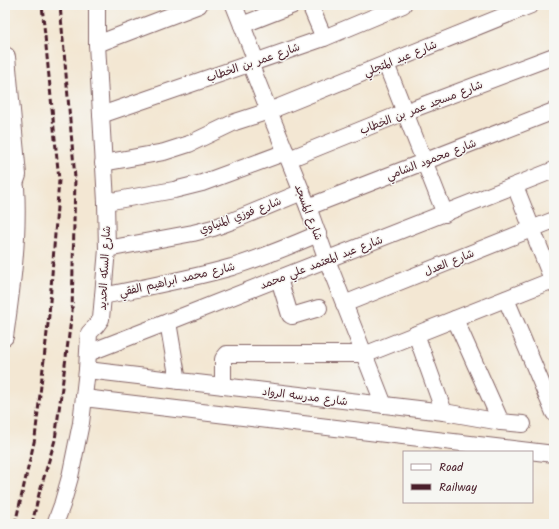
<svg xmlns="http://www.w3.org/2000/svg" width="559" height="529" font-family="Kalam,'Playpen Sans Arabic',sans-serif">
<rect width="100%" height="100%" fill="#f6f6f2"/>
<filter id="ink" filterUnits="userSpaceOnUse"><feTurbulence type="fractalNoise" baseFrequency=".025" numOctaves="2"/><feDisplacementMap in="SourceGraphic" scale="8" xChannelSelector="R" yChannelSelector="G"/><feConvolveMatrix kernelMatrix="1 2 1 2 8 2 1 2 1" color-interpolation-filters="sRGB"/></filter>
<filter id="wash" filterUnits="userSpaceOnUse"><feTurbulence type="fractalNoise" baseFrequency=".012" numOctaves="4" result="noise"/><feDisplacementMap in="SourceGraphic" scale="16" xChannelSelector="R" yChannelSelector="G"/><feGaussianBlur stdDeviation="0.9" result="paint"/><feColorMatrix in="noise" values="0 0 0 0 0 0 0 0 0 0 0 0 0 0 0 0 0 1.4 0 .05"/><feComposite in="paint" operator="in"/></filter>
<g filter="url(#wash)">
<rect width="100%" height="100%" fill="#f3e7d3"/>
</g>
<g filter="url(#ink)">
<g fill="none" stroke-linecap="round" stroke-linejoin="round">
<g stroke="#856566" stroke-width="18">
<g id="minor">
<polyline points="234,5 256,61"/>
<polyline points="310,5 324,38"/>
<polyline points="242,25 293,5"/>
<polyline points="97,44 199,5"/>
<polyline points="250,63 269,111 308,207 327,260 384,405"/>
<polyline points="386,64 445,214"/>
<polyline points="101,115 324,38 403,5"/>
<polyline points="289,159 405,112 554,56"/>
<polyline points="103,163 164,152 189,144 235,122 269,111 531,5"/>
<polyline points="515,186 554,284"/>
<polyline points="106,202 174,190 202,183 286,152"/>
<polyline points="308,207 554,111"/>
<polyline points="107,249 193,233 213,228 232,221 302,192"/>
<polyline points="279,279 290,315 292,316 319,308"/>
<path d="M 103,296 C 146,287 190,279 232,267 C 261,258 290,246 318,234"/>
<polyline points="506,299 554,413"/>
<polyline points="344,304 554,220"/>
<polyline points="455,319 501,422"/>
<polyline points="168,322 178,381"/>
<polyline points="416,334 444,412"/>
<path d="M 5,337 C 12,287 19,237 16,187"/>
<polyline points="88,353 168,322 554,170"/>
<polyline points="87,370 444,412 501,422 523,424"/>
<polyline points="223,386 223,359 227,354 364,354 369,353 553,280"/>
<polyline points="84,398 554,454"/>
<polyline points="55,524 62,505 70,477 81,423 87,370 89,333 96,326 101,319 107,249 106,202 97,44 97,5"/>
</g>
</g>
<g stroke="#856566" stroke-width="22">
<polyline id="major" points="5,57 16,175 10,192 5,222"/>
</g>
<use href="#minor" stroke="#fff" stroke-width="16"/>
<use href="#major" stroke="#fff" stroke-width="20"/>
<g stroke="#4a1f2b" stroke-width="3" stroke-dasharray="6 3" stroke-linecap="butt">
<polyline points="15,524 35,438 49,315 59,180 42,5"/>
<polyline points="32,524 39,494 55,440 72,312 75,178 60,5"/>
</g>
</g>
</g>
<g text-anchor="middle" stroke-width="3" stroke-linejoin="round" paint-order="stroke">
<g font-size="11" fill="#4a1f2b" stroke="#f6f6f2">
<text transform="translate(400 58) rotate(-22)" y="4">شارع عبد المتجلي</text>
<text transform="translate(253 62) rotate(-19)" y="4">شارع عمر بن الخطاب</text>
<text transform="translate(421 107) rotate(-21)" y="4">شارع مسجد عمر بن الخطاب</text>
<text transform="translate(431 159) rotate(-21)" y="4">شارع محمود الشامي</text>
<text transform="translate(309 212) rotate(69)" y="4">شارع المسجد</text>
<text transform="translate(240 215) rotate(-20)" y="4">شارع فوزي المنياوي</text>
<text transform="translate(321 262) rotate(-21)" y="4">شارع عبد المعتمد علي محمد</text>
<text transform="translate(449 262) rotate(-22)" y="4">شارع العدل</text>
<text transform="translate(104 268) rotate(-87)" y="4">شارع السكه الحديد</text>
<text transform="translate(177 279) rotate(-13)" y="4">شارع محمد ابراهيم الفقي</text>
<text transform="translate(305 396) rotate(7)" y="4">شارع مدرسه الرواد</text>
</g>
</g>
<rect width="559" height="529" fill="none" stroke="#f6f6f2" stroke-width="20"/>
<rect x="403" y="451" width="130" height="52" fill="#f6f6f2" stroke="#b1a0a2"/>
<rect x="411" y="464" width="20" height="6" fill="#ffffff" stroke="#b1a0a2"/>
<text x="439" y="471" font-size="12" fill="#4a1f2b">Road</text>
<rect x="411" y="484" width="20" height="6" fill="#4a1f2b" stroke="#b1a0a2"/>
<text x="439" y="491" font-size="12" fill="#4a1f2b">Railway</text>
</svg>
